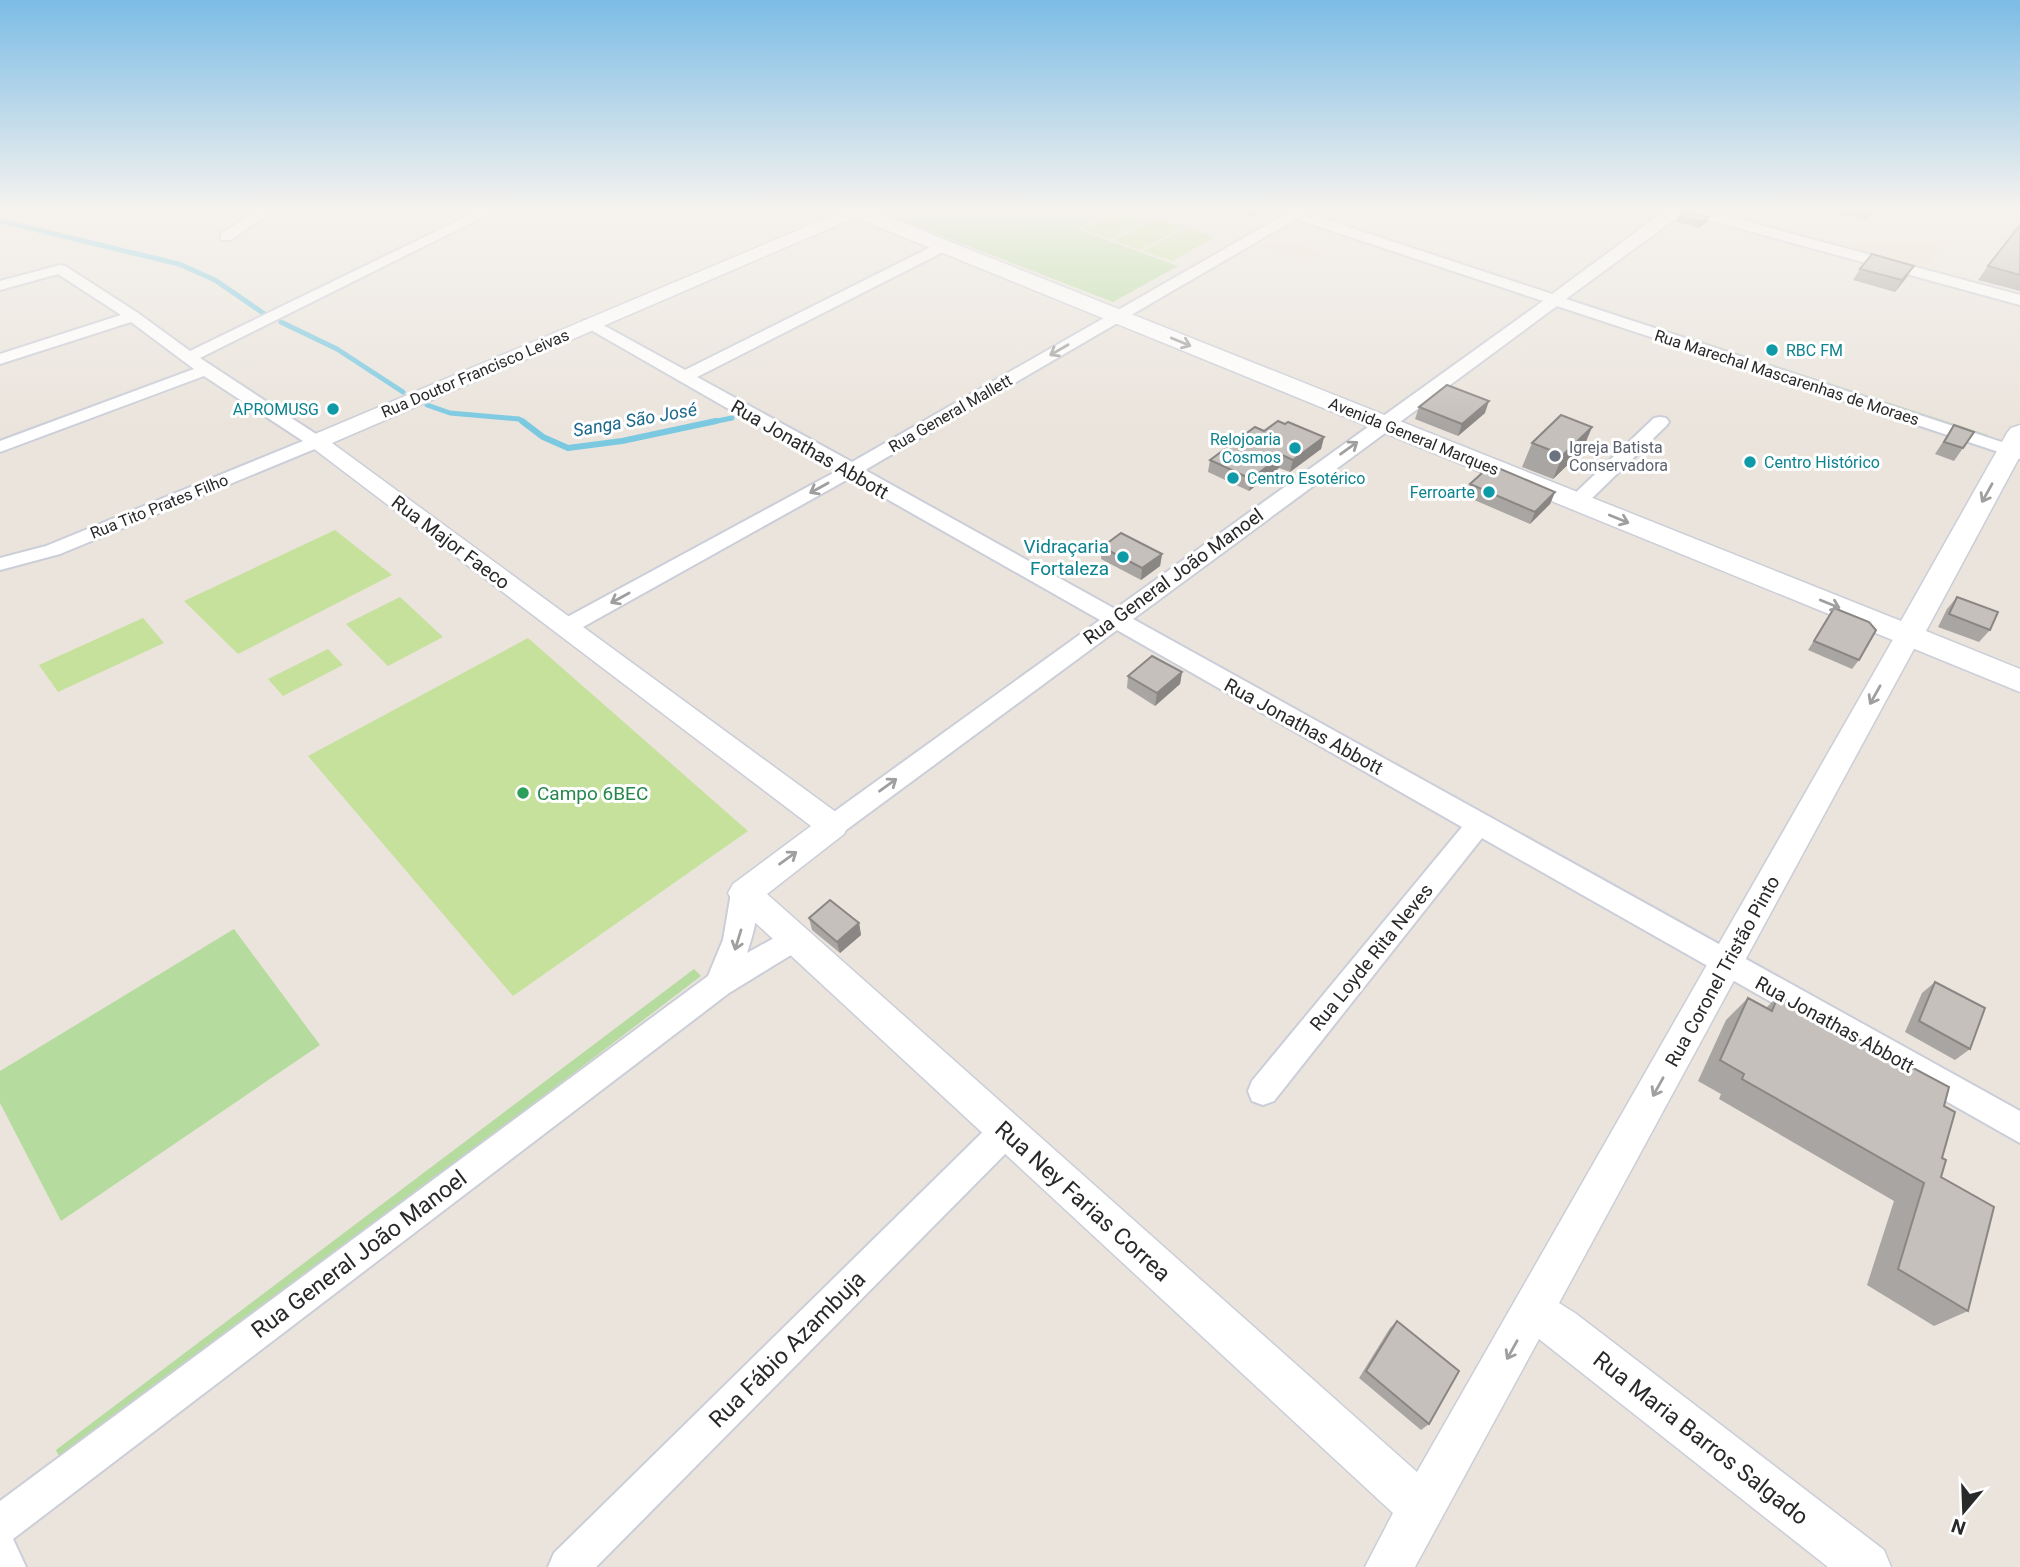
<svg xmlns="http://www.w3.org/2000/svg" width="2020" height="1567" font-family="Roboto,sans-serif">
<rect width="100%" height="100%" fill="#eae4dc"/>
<g fill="#eae0cd">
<polygon points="1889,207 1974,207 1925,268 1851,248"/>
<polygon points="1278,237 1321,252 1306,261 1263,246"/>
</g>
<g fill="#b5db9e">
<polygon points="887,207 1120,207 1077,229 1178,266 1113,302 878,211"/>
<polygon points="1584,303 1988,435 1986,438 1581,305"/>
<polygon points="234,929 320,1045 61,1221 0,1103 0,1071"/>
<polygon points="694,969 701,976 62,1463 56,1450"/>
</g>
<g fill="#c6e19b">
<polygon points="895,207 956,207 954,216 929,227 887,210"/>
<polygon points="1127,208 1154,217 1110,239 1083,229"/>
<polygon points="1156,218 1184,227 1140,250 1113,240"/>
<polygon points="1186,228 1215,237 1172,261 1143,251"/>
<polygon points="335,530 392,575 238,654 184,601"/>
<polygon points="400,597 443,637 388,666 346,624"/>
<polygon points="143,618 164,643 58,692 39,665"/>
<polygon points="528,638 748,831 513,996 308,756"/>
<polygon points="328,649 343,665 283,696 268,679"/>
</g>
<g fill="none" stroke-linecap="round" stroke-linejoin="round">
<g stroke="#7ac9e1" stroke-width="5">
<polyline points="0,221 179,264 215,280 266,315"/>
<polyline points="281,322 337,349 403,392"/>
<polyline points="427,405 450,413 519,419 525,423"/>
<polyline points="707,423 732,418"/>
</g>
<polyline stroke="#7ac9e1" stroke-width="6" points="522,421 543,437 568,448 622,441 716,421"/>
<g stroke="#cbced9" stroke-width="4">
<g id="minor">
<polygon points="261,207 277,207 231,240 221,240 221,234"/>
<polygon points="486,207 503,207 200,358 322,438 325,442 322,446 60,554 0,570 0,558 46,546 303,441 204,376 0,452 0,441 194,369 131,322 0,364 0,354 121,315 58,274 0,290 0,281 60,265 65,266 138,313 190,351"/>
<path d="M 1298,207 L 1314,207 L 1306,213 L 1552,294 L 1670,207 L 1692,207 L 2020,295 L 2020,305 L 1683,213 L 1566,299 L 2020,448 L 2020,459 L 1557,306 L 1133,619 L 2020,1111 L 2020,1143 L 1482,838 L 1274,1101 L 1263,1105 L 1252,1101 L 1248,1091 L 1252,1081 L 1462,827 L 1117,630 L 842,833 L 833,836 L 824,833 L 820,826 L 824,819 L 1100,620 L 850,478 L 574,632 L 558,632 L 555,627 L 558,622 L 837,471 L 584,326 L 581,323 L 584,320 L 594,320 L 685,370 L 939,243 L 949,243 L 949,249 L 697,377 L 852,462 ZM 1296,219 L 1543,301 L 1115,609 L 865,470 Z"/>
<polygon points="1660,417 1666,418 1669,422 1666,426 1584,506 1570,506 1567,502 1570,498 1654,418"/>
<path d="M 744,882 L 753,885 C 763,904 753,934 747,953 L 794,927 L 804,931 L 808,939 L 804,947 L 729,993 L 13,1539 L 26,1567 L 0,1567 L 0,1501 L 708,976 L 723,940 L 731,893 L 735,885 Z"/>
<polygon points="1006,1116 1017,1120 1022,1131 1017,1142 596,1567 548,1567 554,1553 995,1120"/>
</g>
</g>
<g stroke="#cbced9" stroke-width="3">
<polygon id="tertiary" points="853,207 874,207 872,210 332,443 844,818 848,826 844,834 767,894 1417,1472 1895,636 1899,630 1908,627 1917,630 1921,636 1559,1303 1575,1313 1884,1550 1891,1567 1828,1567 1539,1339 1415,1567 1365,1567 1393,1513 733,902 728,893 733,884 811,826 305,442 308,437"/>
</g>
<g stroke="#cbced9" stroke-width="3">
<polygon id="secondary" points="837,207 863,207 1901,621 2007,433 2011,428 2020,425 2020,456 1926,631 2020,669 2020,692 840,211"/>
</g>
<use href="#minor" fill="#fff" fill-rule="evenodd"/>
<use href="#tertiary" fill="#fff" fill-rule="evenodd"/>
<use href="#secondary" fill="#fff" fill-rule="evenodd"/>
</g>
<g fill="#a9a5a2">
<polygon points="1225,207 1268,207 1251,216"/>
<polygon points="1702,207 1725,207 1719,212"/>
<polygon points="1814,207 1878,207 1865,220"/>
<polygon points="1679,216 1709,217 1706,222 1699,228 1676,222"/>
<polygon points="2020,225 2020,291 1978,280 1988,266"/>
<polygon points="1860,269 1907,277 1895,292 1853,280"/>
<polygon points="1419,407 1485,413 1458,436 1415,419"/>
<polygon points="1954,425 1963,448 1954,461 1935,454"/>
<polygon points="1592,427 1582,451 1553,479 1522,467 1532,443"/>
<polygon points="1264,431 1324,437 1321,449 1290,472 1279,468 1249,491 1208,472 1210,460"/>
<polygon points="1470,484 1555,492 1550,504 1530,524 1465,496"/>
<polygon points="1102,547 1162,554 1160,566 1141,580 1101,559"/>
<polygon points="1957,597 1990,630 1979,642 1938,627 1947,609"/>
<polygon points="1834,608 1859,660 1852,669 1808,650"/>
<polygon points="1182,672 1180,684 1155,706 1127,688 1128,676"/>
<polygon points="809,918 859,923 861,935 840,953 812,930"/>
<polygon points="1935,982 1970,1049 1955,1060 1905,1032 1922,993"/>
<polygon points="1778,996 1944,1106 1941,1177 1968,1311 1934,1326 1867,1285 1894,1201 1719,1099 1721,1094 1698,1081 1726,1020 1748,998 1766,1008"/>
<polygon points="1397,1321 1429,1424 1421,1430 1359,1378 1390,1328"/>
</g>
<g fill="#8a8684">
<polygon points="1252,207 1268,207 1251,216"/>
<polygon points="1873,207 1878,207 1865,220"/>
<polygon points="1709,217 1706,222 1699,228 1701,222"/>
<polygon points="1914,266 1907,277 1895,292 1902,280"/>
<polygon points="1489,401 1485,413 1458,436 1462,424"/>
<polygon points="1592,427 1582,451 1553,479 1563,455"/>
<polygon points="1324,437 1321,449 1290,472 1293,460"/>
<polygon points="1282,455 1279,468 1249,491 1251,479"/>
<polygon points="1555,492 1550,504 1530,524 1535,512"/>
<polygon points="1162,554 1160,566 1141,580 1142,568"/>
<polygon points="1182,672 1180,684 1155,706 1157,693"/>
<polygon points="859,923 861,935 840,953 837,942"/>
</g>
<g fill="#c5c0bc" stroke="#8a8684" stroke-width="2">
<polygon points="1686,211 1709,217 1701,222 1679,216"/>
<polygon points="2020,225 2020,275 1988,266"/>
<polygon points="1872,254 1914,266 1902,280 1860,269"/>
<polygon points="1447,385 1489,401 1462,424 1419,407"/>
<polygon points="1561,415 1592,427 1563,455 1532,443"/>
<polygon points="1278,421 1285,424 1288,422 1324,437 1293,460 1282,455 1251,479 1210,460 1255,427 1264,431"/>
<polygon points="1954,425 1974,432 1963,448 1944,442"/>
<polygon points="1491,465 1555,492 1535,512 1470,484"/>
<polygon points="1121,533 1162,554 1142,568 1102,547"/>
<polygon points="1957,597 1998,612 1990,630 1949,614"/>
<polygon points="1834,608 1869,622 1876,630 1859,660 1814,641"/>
<polygon points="1152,656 1182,672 1157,693 1128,676"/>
<polygon points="830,900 859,923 837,942 809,918"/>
<polygon points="1935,982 1985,1008 1970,1049 1919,1021"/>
<polygon points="1778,996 1949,1087 1944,1106 1955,1112 1942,1158 1946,1160 1941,1177 1994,1207 1968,1311 1898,1269 1924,1183 1742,1079 1744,1074 1720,1060 1748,998 1772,1011"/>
<polygon points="1397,1321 1459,1371 1429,1424 1366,1371"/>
</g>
<defs><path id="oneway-shaft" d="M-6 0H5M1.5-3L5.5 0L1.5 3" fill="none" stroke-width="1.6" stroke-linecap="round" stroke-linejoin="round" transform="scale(1.75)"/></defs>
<g stroke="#9f9f9f">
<use href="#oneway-shaft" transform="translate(1181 342) rotate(22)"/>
<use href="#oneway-shaft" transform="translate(1059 350) rotate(150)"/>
<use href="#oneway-shaft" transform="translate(1349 448) rotate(-36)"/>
<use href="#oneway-shaft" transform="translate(819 488) rotate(151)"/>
<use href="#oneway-shaft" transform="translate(1987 493) rotate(119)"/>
<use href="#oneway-shaft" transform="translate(1619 519) rotate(22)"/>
<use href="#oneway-shaft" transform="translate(620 598) rotate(151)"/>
<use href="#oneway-shaft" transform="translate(1830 604) rotate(22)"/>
<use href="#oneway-shaft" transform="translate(1875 695) rotate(119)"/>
<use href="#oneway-shaft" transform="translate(888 785) rotate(-36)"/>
<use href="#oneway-shaft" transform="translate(788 858) rotate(-36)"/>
<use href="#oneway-shaft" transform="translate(738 940) rotate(107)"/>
<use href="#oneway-shaft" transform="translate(1658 1087) rotate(119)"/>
<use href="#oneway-shaft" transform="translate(1512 1350) rotate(119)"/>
</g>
<linearGradient id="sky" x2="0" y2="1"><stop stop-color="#7cbce5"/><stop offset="0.49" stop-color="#f6f3ef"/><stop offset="1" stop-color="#f6f3ef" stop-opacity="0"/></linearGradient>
<rect width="2020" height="426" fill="url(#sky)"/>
<g fill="#0f9aa8" stroke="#fff" stroke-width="2.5">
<circle cx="1772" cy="350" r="7"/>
<circle cx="333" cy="409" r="7"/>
<circle cx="1295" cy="448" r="7"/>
<circle cx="1750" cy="462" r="7"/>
<circle cx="1233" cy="478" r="7"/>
<circle cx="1489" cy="492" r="7"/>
<circle cx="1123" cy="557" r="7"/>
</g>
<circle fill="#6b7280" stroke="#fff" stroke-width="2.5" cx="1555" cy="456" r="7"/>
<circle fill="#2e9e5b" stroke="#fff" stroke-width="2.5" cx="523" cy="793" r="7"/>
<g text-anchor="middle" stroke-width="6" stroke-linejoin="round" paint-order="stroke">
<g font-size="16" fill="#0d838f" stroke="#fff" text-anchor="start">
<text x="1786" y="356">RBC FM</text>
<text x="319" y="415" text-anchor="end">APROMUSG</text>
<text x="1281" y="445" text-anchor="end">Relojoaria<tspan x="1281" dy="18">Cosmos</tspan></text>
<text x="1764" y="468">Centro Histórico</text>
<text x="1247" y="484">Centro Esotérico</text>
<text x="1475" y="498" text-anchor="end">Ferroarte</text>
</g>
<g font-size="16" fill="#292929" stroke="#fff">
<text transform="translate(475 373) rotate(-23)" y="6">Rua Doutor Francisco Leivas</text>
<text transform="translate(1787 377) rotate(18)" y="6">Rua Marechal Mascarenhas de Moraes</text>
<text transform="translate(950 413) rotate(-30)" y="6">Rua General Mallett</text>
<text transform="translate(1414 436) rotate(22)" y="6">Avenida General Marques</text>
<text transform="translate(159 506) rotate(-22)" y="6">Rua Tito Prates Filho</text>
</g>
<g font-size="16" fill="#5b616d" stroke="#fff" text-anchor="start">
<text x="1569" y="453">Igreja Batista<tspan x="1569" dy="18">Conservadora</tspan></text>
</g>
<g font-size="18" font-style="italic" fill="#1b688b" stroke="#fff">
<text transform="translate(635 420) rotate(-10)" y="6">Sanga São José</text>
</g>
<g font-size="19" fill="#292929" stroke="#fff">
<text transform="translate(810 449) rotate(30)" y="7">Rua Jonathas Abbott</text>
<text transform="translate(451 542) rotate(37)" y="7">Rua Major Faeco</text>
<text transform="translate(1173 576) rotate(-36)" y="7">Rua General João Manoel</text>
<text transform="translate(1304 726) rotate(29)" y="7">Rua Jonathas Abbott</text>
<text transform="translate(1371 957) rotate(-51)" y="7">Rua Loyde Rita Neves</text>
<text transform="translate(1722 971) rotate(-61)" y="7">Rua Coronel Tristão Pinto</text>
<text transform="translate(1835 1024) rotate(29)" y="7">Rua Jonathas Abbott</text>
</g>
<g font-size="19" fill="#0d838f" stroke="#fff" text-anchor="end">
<text x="1109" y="553">Vidraçaria<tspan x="1109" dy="22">Fortaleza</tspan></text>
</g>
<g font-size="19" fill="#27864d" stroke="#fff" text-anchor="start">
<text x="537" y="800">Campo 6BEC</text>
</g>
<g font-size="23" fill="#292929" stroke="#fff">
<text transform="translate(1083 1201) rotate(42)" y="8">Rua Ney Farias Correa</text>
<text transform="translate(359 1254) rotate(-37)" y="8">Rua General João Manoel</text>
<text transform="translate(787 1349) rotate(-45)" y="8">Rua Fábio Azambuja</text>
<text transform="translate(1701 1438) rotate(38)" y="8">Rua Maria Barros Salgado</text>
</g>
</g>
<g transform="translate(1964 1511) rotate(199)" stroke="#ffffff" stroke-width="5" paint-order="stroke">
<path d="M0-5L12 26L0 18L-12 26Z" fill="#292929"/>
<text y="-10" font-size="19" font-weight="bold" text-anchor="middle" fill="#292929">N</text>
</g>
</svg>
